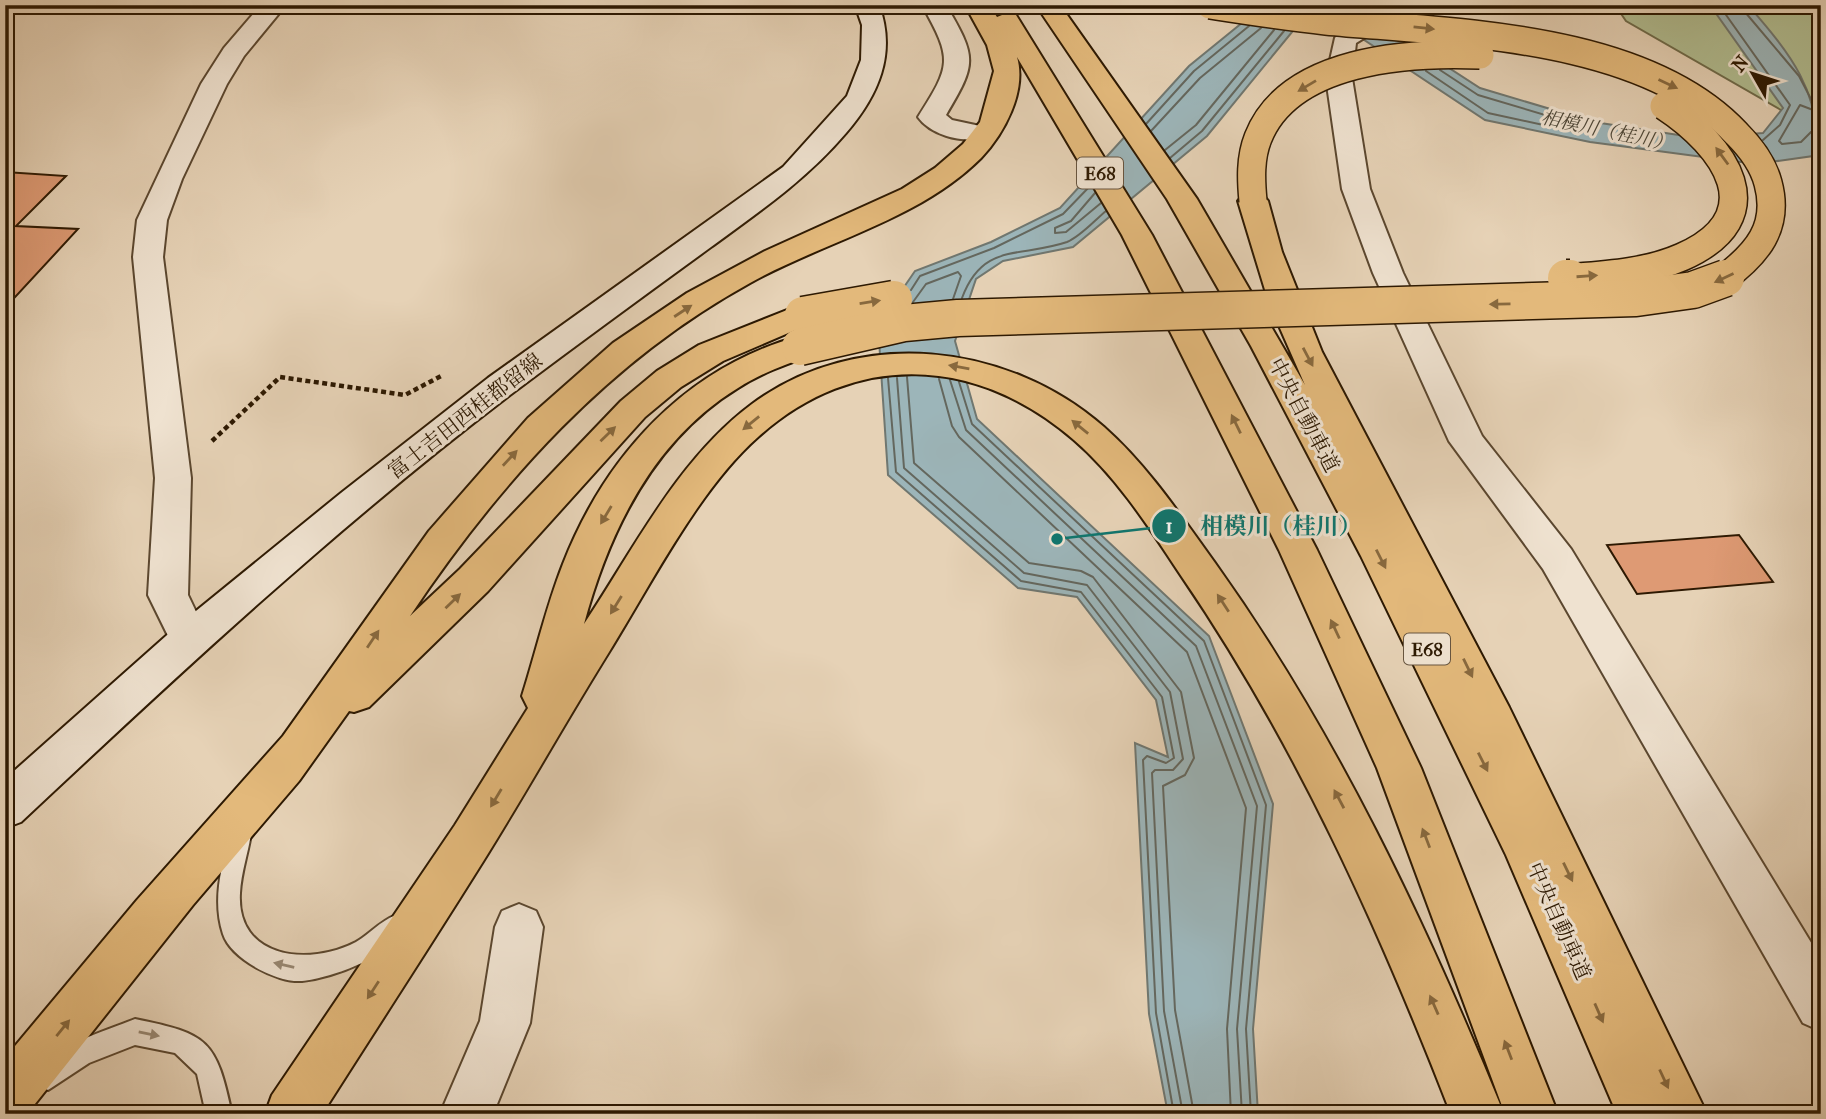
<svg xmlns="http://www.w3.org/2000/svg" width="1826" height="1119" font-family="'IM FELL French Canon','Noto Serif JP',serif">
<rect width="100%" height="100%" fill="#e6d2b6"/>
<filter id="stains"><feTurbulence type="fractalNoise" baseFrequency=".00286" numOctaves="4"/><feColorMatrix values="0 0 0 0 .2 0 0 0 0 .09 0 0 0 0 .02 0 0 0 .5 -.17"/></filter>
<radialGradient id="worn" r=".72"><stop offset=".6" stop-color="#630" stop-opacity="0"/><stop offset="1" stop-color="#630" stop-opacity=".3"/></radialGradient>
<polygon fill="#b1bd91" stroke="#6f6b4a" stroke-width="2" points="1615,5 1821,5 1821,133 1626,21"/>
<path fill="#9cb5b9" stroke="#707770" stroke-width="2" d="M 1264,5 L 1352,5 L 1480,88 L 1594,122 L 1698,138 L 1763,133 L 1783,108 L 1710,5 L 1748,5 C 1785,48 1826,94 1813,156 L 1756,164 L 1590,142 L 1485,120 L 1337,22 L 1301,21 L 1207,136 L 1073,247 L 1003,261 L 976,279 L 955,341 L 977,419 L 1209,636 L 1273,804 L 1253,1029 L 1258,1114 L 1168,1114 L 1149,1014 L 1135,743 L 1168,757 L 1156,700 L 1077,597 L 1018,588 L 888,475 L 878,325 L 915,271 L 991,242 L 1060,208 L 1189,66 Z"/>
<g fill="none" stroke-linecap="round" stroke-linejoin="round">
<g stroke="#64675e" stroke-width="2">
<polyline points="1719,5 1790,105 1780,125 1763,140"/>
<polyline points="1743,5 1745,12 1799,76 1812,101 1821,104"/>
<polyline points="1426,71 1488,113 1580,133 1584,131 1582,126 1478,95 1440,70"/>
<polyline points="1821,113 1800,105 1779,141 1782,144 1801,142 1811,132 1821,130"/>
<polyline points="1146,124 1194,71 1249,26"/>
<polyline points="1151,131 1200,78 1261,28"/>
<polyline points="1165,150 1196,125 1274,30"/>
<polyline points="1170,158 1202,131 1284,31"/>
<polyline points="1095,193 1071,221 1055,228 1055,233 1066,232 1101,203"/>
<polyline points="911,290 920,276 994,248 1063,214 1091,185"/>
<path d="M 962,298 C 983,242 1020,258 1067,242 C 1080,237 1095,220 1106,211"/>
<polyline points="913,302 926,284 958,272 961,276 953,299"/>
<polyline points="907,377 914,463 1029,563 1081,571 1093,577 1181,692 1194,758 1185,775 1163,786 1175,1010 1194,1114"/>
<polyline points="888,378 896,472 1021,581 1081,592 1162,697 1174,758 1166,763 1147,756 1143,760 1156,1013 1174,1114"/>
<polyline points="897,378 904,468 1024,573 1087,585 1170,692 1183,759 1173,770 1155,770 1152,773 1164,1011 1183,1114"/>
<polyline points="939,379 952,426 959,437 1187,652 1246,808 1227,1029 1231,1114"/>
<polyline points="950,380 966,430 1196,646 1257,806 1237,1029 1242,1114"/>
<polyline points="959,382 972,424 1204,641 1266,805 1246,1029 1251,1114"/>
</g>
</g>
<g fill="#de9a74" stroke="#2d1902" stroke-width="2">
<polygon points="5,172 66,176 16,226 78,229 5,308"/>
<polygon points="1739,535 1773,582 1637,594 1607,545"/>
</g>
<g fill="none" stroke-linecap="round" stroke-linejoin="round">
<g stroke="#5b472f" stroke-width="4">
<g id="lane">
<path d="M 240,824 L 248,827 L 251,834 C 248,853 241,873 240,893 C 236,960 310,966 356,942 C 370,934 380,921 396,915 L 405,918 L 408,926 C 395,955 332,978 302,981 C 277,983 231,959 223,934 C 212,900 222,868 229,834 L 232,827 Z"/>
<path d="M 135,1019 C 209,1034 216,1040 232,1114 L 206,1114 L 197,1074 L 175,1053 L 135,1045 L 89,1063 L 48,1090 L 39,1086 L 35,1077 C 47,1047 106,1031 135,1019 Z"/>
</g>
</g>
<g stroke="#5b472f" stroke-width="4">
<g id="street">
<polygon points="261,5 286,5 244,56 227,84 182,179 167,220 163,257 191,478 188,595 209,639 203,650 189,655 175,650 148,595 155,478 133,257 137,220 201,84 224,48"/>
<path d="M 922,5 L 946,5 C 977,58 977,63 946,115 L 952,120 L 980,126 L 984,132 L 980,138 C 960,143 930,134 918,117 C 951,65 953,60 922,5 Z"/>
<polygon points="1377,5 1402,5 1389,23 1356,43 1352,78 1370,189 1403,273 1482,436 1571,549 1821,959 1821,1031 1803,1023 1543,569 1449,441 1373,273 1342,189 1326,78 1335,38 1341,30 1371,13"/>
<polygon points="519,904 536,911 543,927 530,1023 493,1114 440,1114 480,1021 495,927 502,911"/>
</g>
</g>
<g stroke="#2d1902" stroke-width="4">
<path id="secondary" d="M 855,5 L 879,5 C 897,54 878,96 846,133 C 807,179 759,212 711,247 C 645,295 579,343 514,392 C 340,524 180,673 21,822 L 5,828 L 5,779 L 175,628 L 341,493 L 488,378 L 783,167 L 847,96 L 861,60 L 862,25 Z"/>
</g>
<g stroke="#2d1902" stroke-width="4">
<g id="highway">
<path d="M 965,5 L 989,5 L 997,17 L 1007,13 L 1016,15 L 1152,235 L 1317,550 L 1421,768 L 1558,1114 L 1505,1114 L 1377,768 L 1279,550 L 1122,235 L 1017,57 C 1027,91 1004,134 981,158 C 919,220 825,241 750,283 C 608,361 499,483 410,616 L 460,569 L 621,401 L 657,371 L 699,345 L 792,308 L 803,305 L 814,308 L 819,315 L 814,322 L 723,361 L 681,387 L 645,417 L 488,591 L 369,707 L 354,712 L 349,711 L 299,781 L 193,905 L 27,1114 L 5,1114 L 5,1058 L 137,900 L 283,736 L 429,531 L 528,418 L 613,343 L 687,293 L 765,251 L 902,189 L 935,168 L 963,144 L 980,122 L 994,71 L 987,45 Z"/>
<polygon points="1036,5 1060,5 1197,199 1305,385 1269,303 1238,201 1243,195 1253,192 1263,195 1268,201 1282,252 1322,352 1509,707 1707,1114 1617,1114 1506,855 1361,556 1251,346 1167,199"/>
<path d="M 800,336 L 812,339 L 816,347 L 812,355 C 787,364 761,373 738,388 C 653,440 609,531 584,624 C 634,549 678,459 752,404 C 858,326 1007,342 1104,427 C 1148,466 1181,516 1215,563 C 1337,734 1425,921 1504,1114 L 1451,1114 C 1378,926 1296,744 1182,577 C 1150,529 1118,478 1074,440 C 977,356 855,350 758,437 C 699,489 651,584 609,652 C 566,721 527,791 484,860 C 431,945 376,1029 322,1114 L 265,1114 L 272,1095 L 455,825 L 528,708 L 522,696 C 536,652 546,607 563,564 C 605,456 686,367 800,336 Z"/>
</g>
</g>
<polyline stroke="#2d1902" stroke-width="4.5" stroke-dasharray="5 3.5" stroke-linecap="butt" points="212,441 280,377 405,395 441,376"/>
<use href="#lane" fill="#efe2d0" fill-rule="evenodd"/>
<use href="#street" fill="#efe2d0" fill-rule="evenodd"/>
<use href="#secondary" fill="#efe2d0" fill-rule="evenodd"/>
<use href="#highway" fill="#e3b97b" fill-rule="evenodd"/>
<g stroke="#2d1902" stroke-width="30" stroke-linecap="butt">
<g id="highway-bridge-far1">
<path d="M 1210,5 C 1249,11 1287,17 1326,21 C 1454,33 1644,34 1737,134 C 1751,148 1763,164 1768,183 C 1780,227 1757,254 1723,279"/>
<path d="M 1253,201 C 1251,180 1250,158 1258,138 C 1289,59 1409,52 1480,55"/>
<path d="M 1566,278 C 1604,275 1646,273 1682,257 C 1775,216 1725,146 1664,106"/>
</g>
</g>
<g stroke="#2d1902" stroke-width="39" stroke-linecap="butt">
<g id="highway-bridge">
<polyline points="1566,278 1570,278"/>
<polyline points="803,315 894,299"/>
<polyline points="800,347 904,323 958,318 1636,298 1693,290 1726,278"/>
</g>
</g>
<use href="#highway-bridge-far1" stroke="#e3b97b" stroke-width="27"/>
<use href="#highway-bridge" stroke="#e3b97b" stroke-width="36"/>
</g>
<defs><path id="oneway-solid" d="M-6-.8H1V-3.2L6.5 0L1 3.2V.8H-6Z" transform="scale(1.75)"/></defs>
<g fill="#88693e">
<use href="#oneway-solid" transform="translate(1424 28) rotate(6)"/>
<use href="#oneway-solid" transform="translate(1668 84) rotate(25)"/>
<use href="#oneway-solid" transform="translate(1307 86) rotate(149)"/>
<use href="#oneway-solid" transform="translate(1722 156) rotate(-126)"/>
<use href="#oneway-solid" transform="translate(1587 276) rotate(-4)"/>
<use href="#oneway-solid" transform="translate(1724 278) rotate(155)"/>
<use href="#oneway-solid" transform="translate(870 302) rotate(-9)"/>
<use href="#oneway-solid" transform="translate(1500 304) rotate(179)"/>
<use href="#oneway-solid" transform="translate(683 311) rotate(-33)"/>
<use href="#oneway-solid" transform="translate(1308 357) rotate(62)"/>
<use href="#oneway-solid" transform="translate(959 367) rotate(-170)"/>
<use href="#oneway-solid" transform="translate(751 423) rotate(141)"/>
<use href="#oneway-solid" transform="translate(1236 424) rotate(-116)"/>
<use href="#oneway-solid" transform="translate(1080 427) rotate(-141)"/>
<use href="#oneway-solid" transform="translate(608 434) rotate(-44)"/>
<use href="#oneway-solid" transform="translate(510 458) rotate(-47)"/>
<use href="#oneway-solid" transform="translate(606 515) rotate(121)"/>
<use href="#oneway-solid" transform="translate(1381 559) rotate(63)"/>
<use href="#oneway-solid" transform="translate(453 601) rotate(-44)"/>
<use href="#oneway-solid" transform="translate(1223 603) rotate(-123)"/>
<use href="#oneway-solid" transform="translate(616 605) rotate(122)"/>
<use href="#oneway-solid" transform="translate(1335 629) rotate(-115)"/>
<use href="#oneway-solid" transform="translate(373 639) rotate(-56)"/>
<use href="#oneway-solid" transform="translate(1468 668) rotate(64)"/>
<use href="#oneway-solid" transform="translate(1483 762) rotate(63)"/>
<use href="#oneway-solid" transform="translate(496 798) rotate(121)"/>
<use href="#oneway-solid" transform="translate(1339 799) rotate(-118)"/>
<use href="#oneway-solid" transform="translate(1426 838) rotate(-111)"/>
<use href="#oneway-solid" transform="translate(1568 872) rotate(64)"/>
<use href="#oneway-solid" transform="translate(373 990) rotate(123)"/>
<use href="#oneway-solid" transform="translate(1434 1005) rotate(-114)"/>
<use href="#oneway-solid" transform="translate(1599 1013) rotate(66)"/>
<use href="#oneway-solid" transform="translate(63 1028) rotate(-51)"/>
<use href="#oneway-solid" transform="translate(1508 1050) rotate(-111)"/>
<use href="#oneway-solid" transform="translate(1664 1079) rotate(65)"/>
</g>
<g fill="#988873">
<use href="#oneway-solid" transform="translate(284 965) rotate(-167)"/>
<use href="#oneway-solid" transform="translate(149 1034) rotate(11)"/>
</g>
<g text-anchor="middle" stroke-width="6" stroke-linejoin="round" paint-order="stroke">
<g font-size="19" font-style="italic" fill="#4e4839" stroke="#efe2d0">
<text transform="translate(1607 130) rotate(12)" y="7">相模川（桂川）</text>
</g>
<g fill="#efe2d0" stroke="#675540" stroke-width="2">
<rect x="1077" y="157.5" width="46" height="31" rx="5"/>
<rect x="1404" y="633.5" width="46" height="31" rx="5"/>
</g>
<g font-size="19" font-weight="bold" fill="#2d1902">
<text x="1100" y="180">E68</text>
<text x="1427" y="656">E68</text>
</g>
<g font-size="21" fill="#2d1902" stroke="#efe2d0">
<text transform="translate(1304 415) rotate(62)" y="7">中央自動車道</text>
<text transform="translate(465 416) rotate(-38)" y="7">富士吉田西桂都留線</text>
<text transform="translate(1559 921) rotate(66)" y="7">中央自動車道</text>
</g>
</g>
<path fill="none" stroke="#0f766e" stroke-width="2.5" d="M1057 539L1169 526"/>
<g fill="#0f766e" stroke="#efe2d0" stroke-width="2.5">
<circle cx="1057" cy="539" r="7"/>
<circle cx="1169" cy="526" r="18"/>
</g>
<g font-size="21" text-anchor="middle" font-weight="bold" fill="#fff">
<text x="1169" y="533">1</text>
</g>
<g font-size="23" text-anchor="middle" font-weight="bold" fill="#0f766e" stroke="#efe2d0" stroke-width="6" stroke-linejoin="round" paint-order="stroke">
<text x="1281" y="534">相模川（桂川）</text>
</g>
<rect width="1826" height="1119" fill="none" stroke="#e6d2b6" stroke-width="28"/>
<rect x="7" y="7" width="1812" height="1105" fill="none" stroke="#2d1902" stroke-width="3.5"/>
<rect x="14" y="14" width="1798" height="1091" fill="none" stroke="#2d1902" stroke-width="2"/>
<g transform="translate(1753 74) rotate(309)" stroke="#efe2d0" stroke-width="5" paint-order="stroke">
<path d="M0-5L12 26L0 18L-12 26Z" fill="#2d1902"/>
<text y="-10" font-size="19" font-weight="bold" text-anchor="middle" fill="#2d1902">N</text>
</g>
<rect width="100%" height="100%" filter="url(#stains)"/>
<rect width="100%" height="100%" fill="url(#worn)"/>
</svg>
